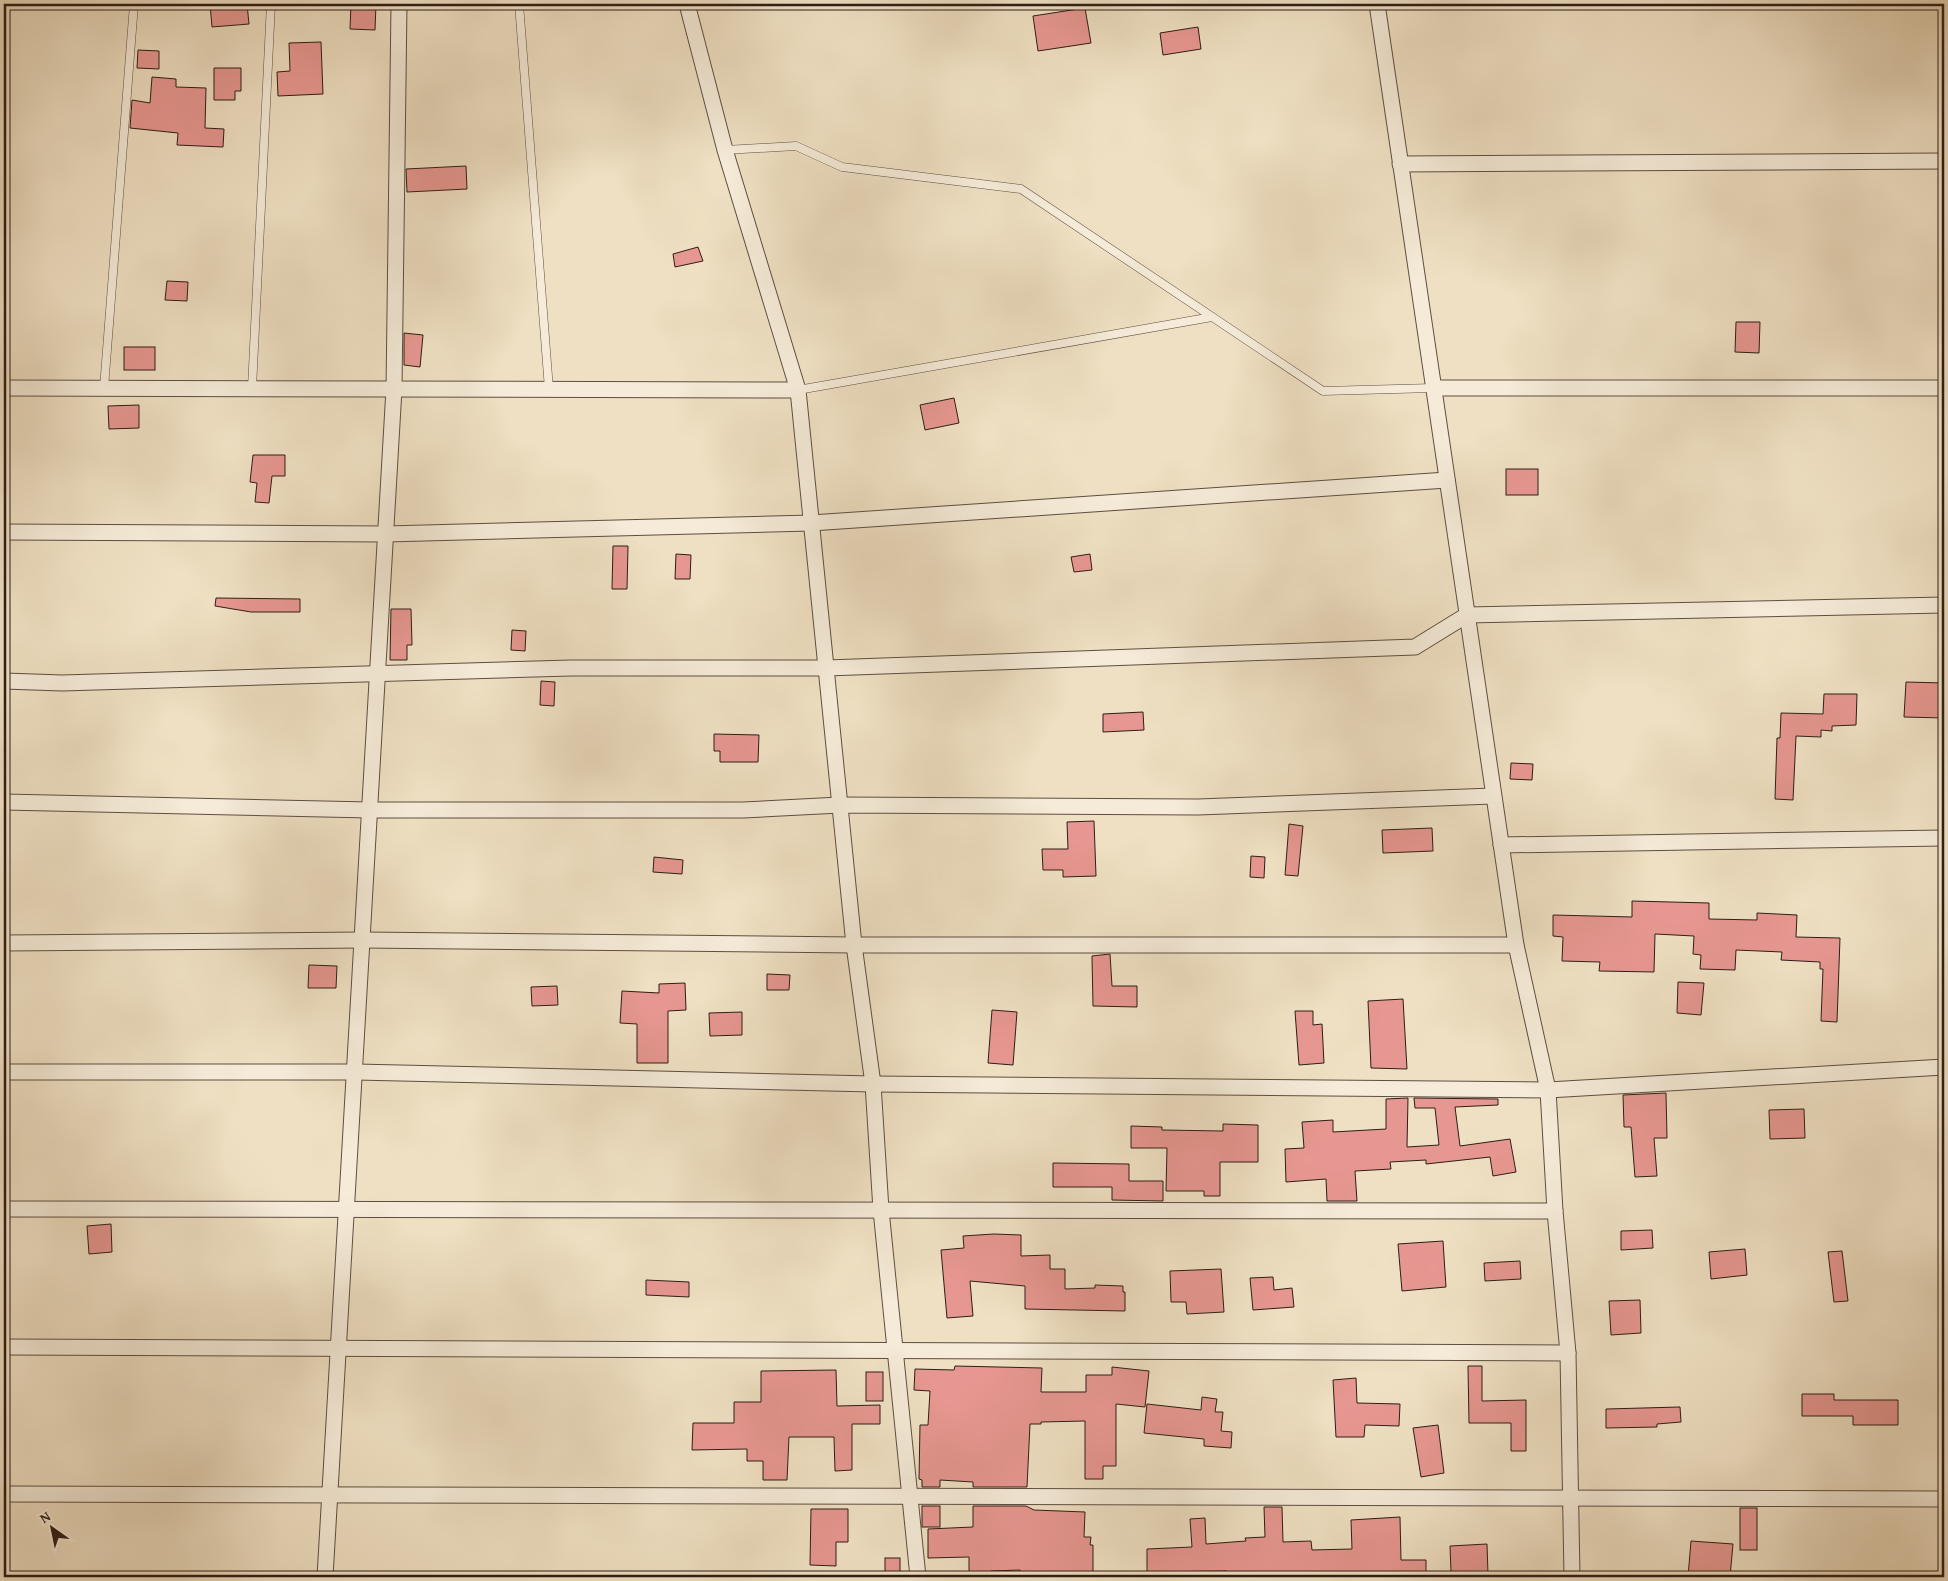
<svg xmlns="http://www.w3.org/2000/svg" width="1948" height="1581" font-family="'Gentium Book Plus',serif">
<rect width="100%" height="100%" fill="#efe0c3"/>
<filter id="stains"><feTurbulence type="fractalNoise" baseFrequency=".004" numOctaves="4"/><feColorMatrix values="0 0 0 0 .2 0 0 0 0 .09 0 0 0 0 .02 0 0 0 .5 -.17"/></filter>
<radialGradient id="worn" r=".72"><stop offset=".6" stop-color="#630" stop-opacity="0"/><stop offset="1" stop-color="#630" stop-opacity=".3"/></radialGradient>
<g fill="#e79791" stroke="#2e1d16">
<polygon points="210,4 247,4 249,24 212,27"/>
<polygon points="351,4 376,4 375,30 350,29"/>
<polygon points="1085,8 1091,43 1038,51 1033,16"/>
<polygon points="1198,27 1201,49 1163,55 1160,33"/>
<polygon points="321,42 323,94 278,96 277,72 290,71 289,43"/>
<polygon points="138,50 159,51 159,69 137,68"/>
<polygon points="214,68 241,68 241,91 235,91 235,100 214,100"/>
<polygon points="152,77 176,79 176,87 206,88 205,128 224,129 223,147 177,145 178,133 130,128 132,100 150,103"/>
<polygon points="466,166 467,189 407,192 406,169"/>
<polygon points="698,247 703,261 675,267 673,254"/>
<polygon points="167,281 188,282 187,301 165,300"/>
<polygon points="1736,322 1760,322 1759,353 1735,352"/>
<polygon points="404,333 423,335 420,367 404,365"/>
<rect x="124" y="347" width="31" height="23"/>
<polygon points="954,398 959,423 925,430 920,405"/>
<polygon points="139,405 139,428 109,429 108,406"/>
<polygon points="253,455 285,455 285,476 272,476 269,503 255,502 257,483 250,482"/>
<rect x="1506" y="469" width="32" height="26"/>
<polygon points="613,546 628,546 627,589 612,589"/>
<polygon points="676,554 691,555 690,579 675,579"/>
<polygon points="1090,554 1092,570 1074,572 1071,557"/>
<polygon points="216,598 300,599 300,612 251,612 215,606"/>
<polygon points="391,609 411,609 412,645 407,645 407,660 390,660"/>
<polygon points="512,630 526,631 525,651 511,650"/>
<polygon points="541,681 555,682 554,706 540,705"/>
<polygon points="1906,682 1944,683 1944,718 1904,717"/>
<polygon points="1824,694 1857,694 1856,725 1832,726 1832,731 1821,730 1821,737 1796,736 1793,800 1775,799 1777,738 1780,738 1781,713 1823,714"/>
<polygon points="1143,712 1144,730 1103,732 1103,714"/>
<polygon points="714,734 759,735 758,762 720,762 720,751 714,751"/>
<polygon points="1511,763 1533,764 1532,780 1510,779"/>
<polygon points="1094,821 1096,876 1063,877 1063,870 1043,870 1042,849 1068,849 1067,822"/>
<polygon points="1289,824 1303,826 1298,876 1285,875"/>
<polygon points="1432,828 1433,851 1383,853 1382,830"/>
<polygon points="1251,856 1265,857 1264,878 1250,877"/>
<polygon points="654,857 683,860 682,874 653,872"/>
<polygon points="1632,901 1709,903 1709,919 1757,920 1757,913 1797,915 1796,937 1840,938 1837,1022 1821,1021 1823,969 1820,969 1820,962 1781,960 1782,952 1736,950 1735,970 1700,969 1701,955 1693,954 1694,936 1655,934 1654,972 1599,971 1600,962 1562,961 1563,937 1553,936 1553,915 1632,917"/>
<polygon points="1110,954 1112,986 1137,986 1137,1007 1093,1006 1092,956"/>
<polygon points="309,965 337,966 336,988 308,988"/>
<polygon points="767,974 790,975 789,990 767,990"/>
<polygon points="1678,982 1704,983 1701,1015 1677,1013"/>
<polygon points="685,983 686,1010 668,1011 668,1063 637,1063 637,1024 620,1023 622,991 659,993 659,984"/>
<polygon points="557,986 558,1005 532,1006 531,987"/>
<polygon points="1403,999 1407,1069 1371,1068 1368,1001"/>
<polygon points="992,1010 1017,1012 1013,1065 988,1063"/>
<polygon points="1295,1011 1313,1011 1313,1025 1322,1024 1324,1063 1299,1065"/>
<polygon points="742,1012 742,1035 710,1036 709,1013"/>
<polygon points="1666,1093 1667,1138 1654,1138 1657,1176 1635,1177 1631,1127 1624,1127 1623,1095"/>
<polygon points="1408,1098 1407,1147 1439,1145 1435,1108 1415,1108 1414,1098 1498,1099 1498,1105 1455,1107 1460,1146 1510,1139 1516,1172 1493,1176 1490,1157 1426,1164 1426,1160 1390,1162 1391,1169 1355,1171 1357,1201 1327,1201 1326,1179 1286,1182 1285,1149 1304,1148 1302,1122 1333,1120 1333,1132 1386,1129 1386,1099"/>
<polygon points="1804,1109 1805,1138 1770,1139 1769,1110"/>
<polygon points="1223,1124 1258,1125 1258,1162 1220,1162 1220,1196 1204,1196 1204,1191 1166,1191 1167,1148 1131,1148 1131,1126 1162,1127 1162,1130 1223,1131"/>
<polygon points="1053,1163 1129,1164 1129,1181 1163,1181 1163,1201 1112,1200 1112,1187 1053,1187"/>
<polygon points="111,1224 112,1252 89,1254 87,1226"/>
<polygon points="1652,1230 1653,1248 1621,1250 1621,1231"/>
<polygon points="994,1234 1021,1235 1021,1256 1050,1255 1050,1269 1065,1269 1065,1289 1095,1288 1095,1285 1123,1286 1123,1292 1125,1292 1125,1311 1025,1309 1025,1286 970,1281 973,1316 947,1318 941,1250 964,1248 963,1236"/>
<polygon points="1443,1241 1446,1287 1402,1291 1398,1244"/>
<polygon points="1745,1249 1747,1275 1711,1279 1709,1252"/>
<polygon points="1842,1251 1848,1301 1834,1302 1828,1252"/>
<polygon points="1520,1261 1521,1279 1485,1281 1484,1263"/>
<polygon points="1221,1269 1224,1312 1187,1314 1186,1302 1171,1302 1170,1271"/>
<polygon points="1273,1277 1274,1290 1292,1288 1294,1307 1253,1310 1250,1278"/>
<polygon points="646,1280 689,1282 689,1297 646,1295"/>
<polygon points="1640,1300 1641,1333 1611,1335 1609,1301"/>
<polygon points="955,1366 1042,1368 1041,1392 1086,1392 1086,1375 1112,1375 1112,1367 1149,1371 1145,1407 1116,1404 1116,1466 1103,1466 1103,1479 1085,1479 1085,1421 1041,1422 1041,1424 1030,1424 1027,1487 973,1487 973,1482 940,1480 940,1487 922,1487 922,1480 919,1479 920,1425 928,1425 930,1391 914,1390 915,1369 954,1370"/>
<polygon points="1468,1366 1482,1366 1482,1401 1526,1400 1526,1451 1511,1451 1511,1423 1469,1423"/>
<polygon points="836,1370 837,1406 880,1405 880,1424 852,1424 852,1470 835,1471 834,1437 789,1437 787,1480 763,1480 763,1461 747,1461 747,1449 692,1450 693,1423 734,1423 734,1402 761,1402 761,1371"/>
<rect x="866" y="1372" width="17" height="29"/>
<polygon points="1356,1378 1357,1403 1400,1404 1399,1426 1365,1425 1364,1437 1336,1437 1333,1380"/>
<polygon points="1802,1394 1834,1394 1834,1400 1898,1400 1898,1425 1853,1425 1853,1416 1802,1416"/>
<polygon points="1202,1397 1217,1399 1215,1412 1223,1412 1221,1431 1232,1432 1231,1448 1204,1446 1204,1439 1144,1433 1147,1404 1201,1410"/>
<polygon points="1680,1407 1681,1422 1657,1424 1657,1427 1606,1428 1606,1409"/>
<polygon points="1438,1425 1444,1473 1421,1477 1413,1428"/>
<rect x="922" y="1506" width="18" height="21"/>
<polygon points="973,1506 1026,1506 1034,1510 1085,1512 1084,1537 1091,1537 1090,1545 1093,1545 1093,1577 1021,1577 1020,1570 991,1571 992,1577 969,1577 969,1557 928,1558 928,1529 973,1527"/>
<polygon points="1264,1507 1282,1507 1283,1542 1311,1541 1312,1550 1352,1549 1351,1520 1400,1517 1401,1560 1426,1560 1426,1577 1362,1575 1362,1572 1313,1575 1313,1577 1227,1577 1227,1571 1147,1572 1147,1549 1192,1547 1190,1519 1205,1518 1206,1544 1246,1541 1245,1538 1265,1537"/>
<rect x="1740" y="1508" width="17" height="42"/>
<polygon points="811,1509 848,1509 848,1542 836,1542 836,1566 810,1565"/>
<polygon points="1691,1541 1733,1544 1730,1577 1688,1577"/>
<polygon points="1487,1544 1488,1574 1451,1572 1450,1546"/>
<rect x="885" y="1558" width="15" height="19"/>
</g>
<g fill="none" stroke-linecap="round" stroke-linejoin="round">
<g stroke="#5e4e41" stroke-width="9">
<g id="service">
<polyline points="519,4 549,389"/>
<polyline points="725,150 796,146 842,167 1021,189 1323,391 1433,388"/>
<polyline points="104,388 134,4"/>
<polyline points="252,388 271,4"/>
<polyline points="798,390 1212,317"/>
</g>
</g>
<g stroke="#5e4e41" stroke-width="17">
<g id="minor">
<polyline points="687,4 725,150 798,390 854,945 873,1084 881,1210 918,1577"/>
<polyline points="1377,4 1516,945 1548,1090 1555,1211 1568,1353 1572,1577"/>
<polyline points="1400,164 1944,161"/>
<polyline points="4,388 798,390"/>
<polyline points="1433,388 1944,388"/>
<polyline points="4,532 386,534 811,523 1447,480"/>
<polyline points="4,681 62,683 571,668 826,668 1415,647 1467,615 1944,605"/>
<polyline points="4,802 370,810 743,810 840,805 1198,807 1493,796"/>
<polyline points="1501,845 1944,838"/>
<polyline points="4,943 362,940 854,945 1516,945"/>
<polyline points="4,1072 356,1072 873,1084 1548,1090 1944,1067"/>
<polyline points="4,1209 1555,1211"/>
<polyline points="4,1347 1568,1353"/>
<polyline points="4,1494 1944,1499"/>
<polyline points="325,1577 394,389 399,4"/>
</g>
</g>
<use href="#service" stroke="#f5ebd8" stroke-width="8"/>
<use href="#minor" stroke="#f5ebd8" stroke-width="15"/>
</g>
<rect width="1948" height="1581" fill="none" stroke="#efe0c3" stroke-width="20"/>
<rect x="5" y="5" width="1938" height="1571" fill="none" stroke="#2e1d16" stroke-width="2.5"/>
<rect x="10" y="10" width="1928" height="1561" fill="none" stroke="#2e1d16"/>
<g transform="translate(52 1528) rotate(327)" stroke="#f5ebd8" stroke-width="4" paint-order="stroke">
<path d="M0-4L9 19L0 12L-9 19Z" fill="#2e1d16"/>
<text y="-8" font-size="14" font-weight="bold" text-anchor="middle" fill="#2e1d16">N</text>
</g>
<rect width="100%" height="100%" filter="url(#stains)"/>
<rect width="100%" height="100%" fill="url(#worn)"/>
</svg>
